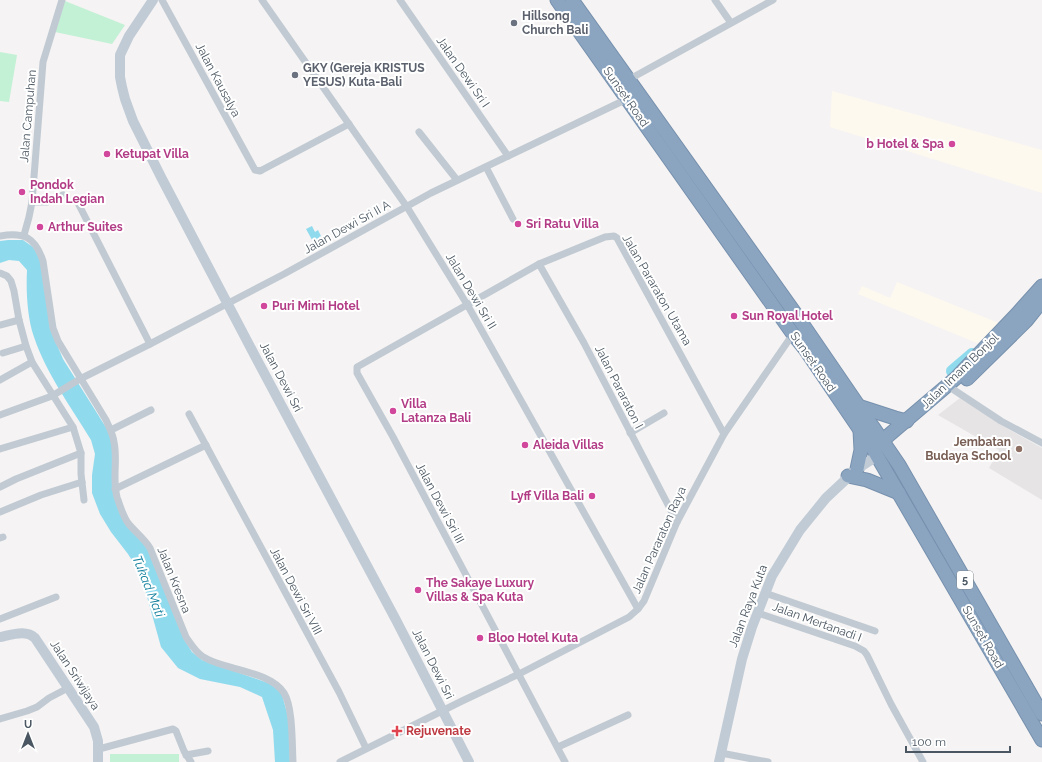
<svg xmlns="http://www.w3.org/2000/svg" width="1042" height="762" font-family="Raleway,sans-serif">
<rect width="100%" height="100%" fill="#f5f3f3"/>
<g fill="#fdf9ef">
<polygon points="832,91 1042,150 1042,193 830,127"/>
<polygon points="897,282 1001,324 977,343 858,294 862,286 890,298"/>
</g>
<polygon fill="#e6e4e5" points="960,398 1008,429 1042,448 1042,500 989,468 999,450 938,415"/>
<g fill="#c3f1d5">
<polygon points="65,1 125,25 112,44 55,32"/>
<polygon points="0,52 17,55 9,102 0,101"/>
<rect x="110" y="754" width="69" height="8"/>
</g>
<g fill="#90daee">
<polygon points="312,226 315,232 318,230 321,236 319,237 321,241 319,242 321,245 316,247 306,229"/>
<path d="M 8,240 L 23,240 L 33,247 L 42,261 L 50,328 L 63,359 L 107,429 L 113,444 L 117,504 L 148,549 L 184,639 L 192,652 L 202,660 L 271,684 L 281,691 L 289,720 L 290,762 L 275,762 L 273,730 L 262,697 L 240,687 L 200,679 L 178,668 L 161,647 L 141,575 L 128,554 L 111,532 L 100,514 L 92,493 L 92,475 L 95,454 L 91,440 C 71,407 46,373 34,337 C 27,317 26,290 27,270 L 19,261 L 9,260 L 0,263 L 0,241 Z"/>
</g>
<g fill="none" stroke-linecap="round" stroke-linejoin="round">
<polyline stroke="#90daee" stroke-width="12" points="952,371 972,354"/>
<g stroke="#7690ad" stroke-width="15">
<g id="highway">
<polyline points="557,0 793,334 805,349 873,449 1042,740"/>
<polyline points="572,0 795,313 899,465 1042,714"/>
<polyline points="967,379 1026,321 1042,301"/>
<polyline points="858,406 895,418 907,421"/>
<polyline points="876,446 956,378 1017,314 1042,286"/>
<polyline points="857,469 861,450 860,430"/>
<polyline points="848,476 867,480 899,493"/>
</g>
</g>
<g stroke="#c1cad2" stroke-width="7">
<polyline points="162,0 255,170 260,171 262,170 349,124"/>
<polyline points="262,0 407,207 468,306 638,609"/>
<polyline points="400,0 508,156"/>
<polyline points="715,0 731,23"/>
<polyline points="628,80 773,0"/>
<polyline points="419,132 457,180"/>
<polyline points="486,167 513,219"/>
<polyline points="32,202 47,202 63,195"/>
<polyline points="79,205 150,344"/>
<polyline points="24,235 29,217 32,202 43,62 62,0"/>
<path d="M 0,236 C 24,232 35,237 43,261 L 53,328 L 58,341 L 106,420 C 109,427 113,434 114,442 C 118,461 112,478 117,497 C 120,506 123,516 128,523 C 135,532 144,538 150,548 L 186,637 C 191,644 195,651 202,656 C 222,670 269,670 284,693 C 293,707 292,744 293,762"/>
<polyline points="539,264 584,343 677,522"/>
<polyline points="0,273 7,276 11,281 14,291 19,320 26,346 32,362 73,427 81,453 16,479 0,487"/>
<polyline points="0,325 19,320"/>
<polyline points="3,353 26,346"/>
<polyline points="0,380 32,362"/>
<polyline points="954,390 1001,421 1042,443"/>
<polyline points="189,414 339,692 366,748"/>
<polyline points="0,415 52,396 80,379 150,344 284,274 431,193 627,99"/>
<polyline points="111,430 151,410"/>
<polyline points="630,433 664,413"/>
<polyline points="0,449 73,427"/>
<polyline points="81,453 81,474 84,500"/>
<polyline points="115,489 206,445"/>
<polyline points="0,512 41,495 82,482"/>
<polyline points="0,538 3,537"/>
<polyline points="765,593 875,631"/>
<polyline points="758,613 855,646 864,651 867,655 891,704 923,762"/>
<polyline points="0,619 56,597"/>
<polyline points="0,719 27,711 37,707 49,698 68,688"/>
<polyline points="558,747 628,715"/>
<polyline points="99,749 173,729 176,731 184,751 191,762"/>
<polyline points="721,753 768,762"/>
<polyline points="186,755 208,751"/>
<polyline points="340,762 462,701 519,674 629,617 638,609 644,601 677,522 724,434 793,334"/>
<polyline points="565,762 393,437 357,373 357,367 539,264 605,237 614,236 617,238 724,434"/>
</g>
<g stroke="#c1cbd6" stroke-width="10">
<polyline points="153,0 129,36 120,55 120,77 122,87 125,99 133,121 161,177 255,356 396,620 469,762"/>
<path d="M 0,637 C 11,635 26,629 35,638 L 94,727 L 98,741 L 98,762"/>
<polyline points="719,762 742,659 752,627 772,576 800,530 826,498 857,469 877,456"/>
</g>
<use href="#highway" stroke="#8ba5c1" stroke-width="13"/>
</g>
<g fill="#6b7280" stroke="#fff" stroke-width="1.5">
<circle cx="514" cy="23" r="4"/>
<circle cx="295" cy="75" r="4"/>
</g>
<g fill="#d1479c" stroke="#fff" stroke-width="1.5">
<circle cx="952" cy="144" r="4"/>
<circle cx="107" cy="154" r="4"/>
<circle cx="22" cy="192" r="4"/>
<circle cx="518" cy="224" r="4"/>
<circle cx="40" cy="227" r="4"/>
<circle cx="264" cy="306" r="4"/>
<circle cx="734" cy="316" r="4"/>
<circle cx="393" cy="411" r="4"/>
<circle cx="525" cy="445" r="4"/>
<circle cx="592" cy="496" r="4"/>
<circle cx="418" cy="590" r="4"/>
<circle cx="480" cy="638" r="4"/>
</g>
<circle fill="#8d6e63" stroke="#fff" stroke-width="1.5" cx="1019" cy="449" r="4"/>
<path fill="#e0444e" stroke="#fff" stroke-width="1.5" d="M395 725h4v4h4v4h-4v4h-4v-4h-4v-4h4z"/>
<g text-anchor="middle" stroke-width="4" stroke-linejoin="round" paint-order="stroke">
<rect fill="#fff" stroke="#808990" stroke-width="1" x="957" y="571" width="16" height="18" rx="3"/>
<g font-size="11" font-weight="bold" fill="#4a5661">
<text x="965" y="584">5</text>
</g>
<g font-size="12" font-weight="bold" fill="#5b616d" stroke="#fff" text-anchor="start">
<text x="522" y="20">Hillsong<tspan x="522" dy="14">Church Bali</tspan></text>
<text x="303" y="72">GKY (Gereja KRISTUS<tspan x="303" dy="14">YESUS) Kuta-Bali</tspan></text>
</g>
<g font-size="12" fill="#4a5661" stroke="#fff">
<text transform="translate(463 72) rotate(55)" y="4">Jalan Dewi Sri I</text>
<text transform="translate(218 80) rotate(62)" y="4">Jalan Kausalya</text>
<text transform="translate(626 97) rotate(55)" y="4">Sunset Road</text>
<text transform="translate(28 116) rotate(-85)" y="4">Jalan Campuhan</text>
<text transform="translate(347 227) rotate(-29)" y="4">Jalan Dewi Sri II A</text>
<text transform="translate(657 290) rotate(60)" y="4">Jalan Pararaton Utama</text>
<text transform="translate(471 291) rotate(59)" y="4">Jalan Dewi Sri II</text>
<text transform="translate(813 362) rotate(55)" y="4">Sunset Road</text>
<text transform="translate(960 371) rotate(-44)" y="4">Jalan Imam Bonjol</text>
<text transform="translate(281 377) rotate(62)" y="4">Jalan Dewi Sri</text>
<text transform="translate(619 387) rotate(63)" y="4">Jalan Pararaton I</text>
<text transform="translate(440 503) rotate(62)" y="4">Jalan Dewi Sri III</text>
<text transform="translate(659 540) rotate(-66)" y="4">Jalan Pararaton Raya</text>
<text transform="translate(174 580) rotate(68)" y="4">Jalan Kresna</text>
<text transform="translate(296 591) rotate(62)" y="4">Jalan Dewi Sri VIII</text>
<text transform="translate(748 606) rotate(-69)" y="4">Jalan Raya Kuta</text>
<text transform="translate(817 622) rotate(20)" y="4">Jalan Mertanadi I</text>
<text transform="translate(983 637) rotate(60)" y="4">Sunset Road</text>
<text transform="translate(433 664) rotate(63)" y="4">Jalan Dewi Sri</text>
<text transform="translate(75 675) rotate(57)" y="4">Jalan Sriwijaya</text>
</g>
<g font-size="12" font-weight="bold" fill="#b23c85" stroke="#fff" text-anchor="start">
<text x="944" y="148" text-anchor="end">b Hotel &amp; Spa</text>
<text x="115" y="158">Ketupat Villa</text>
<text x="30" y="189">Pondok<tspan x="30" dy="14">Indah Legian</tspan></text>
<text x="526" y="228">Sri Ratu Villa</text>
<text x="48" y="231">Arthur Suites</text>
<text x="272" y="310">Puri Mimi Hotel</text>
<text x="742" y="320">Sun Royal Hotel</text>
<text x="401" y="408">Villa<tspan x="401" dy="14">Latanza Bali</tspan></text>
<text x="533" y="449">Aleida Villas</text>
<text x="584" y="500" text-anchor="end">Lyff Villa Bali</text>
<text x="426" y="587">The Sakaye Luxury<tspan x="426" dy="14">Villas &amp; Spa Kuta</tspan></text>
<text x="488" y="642">Bloo Hotel Kuta</text>
</g>
<g font-size="12" font-weight="bold" fill="#785e54" stroke="#fff" text-anchor="end">
<text x="1011" y="446">Jembatan<tspan x="1011" dy="14">Budaya School</tspan></text>
</g>
<g font-size="12" font-weight="bold" fill="#be3a42" stroke="#fff" text-anchor="start">
<text x="406" y="735">Rejuvenate</text>
</g>
<g font-size="13" font-style="italic" fill="#0c7c9b" stroke="#fff">
<text transform="translate(149 586) rotate(68)" y="5">Tukad Mati</text>
</g>
</g>
<g transform="translate(28 734)" stroke="#ffffff" stroke-width="3" paint-order="stroke">
<path d="M0-3L7 15L0 10L-7 15Z" fill="#4a5661"/>
<text y="-6" font-size="11" font-weight="bold" text-anchor="middle" fill="#4a5661">U</text>
</g>
<path d="M906 746v6h104v-6" fill="none" stroke="#4a5661" stroke-width="2"/>
<text x="912" y="746" font-size="12" fill="#4a5661" stroke="#ffffff" stroke-width="3" paint-order="stroke">100 m</text>
</svg>
